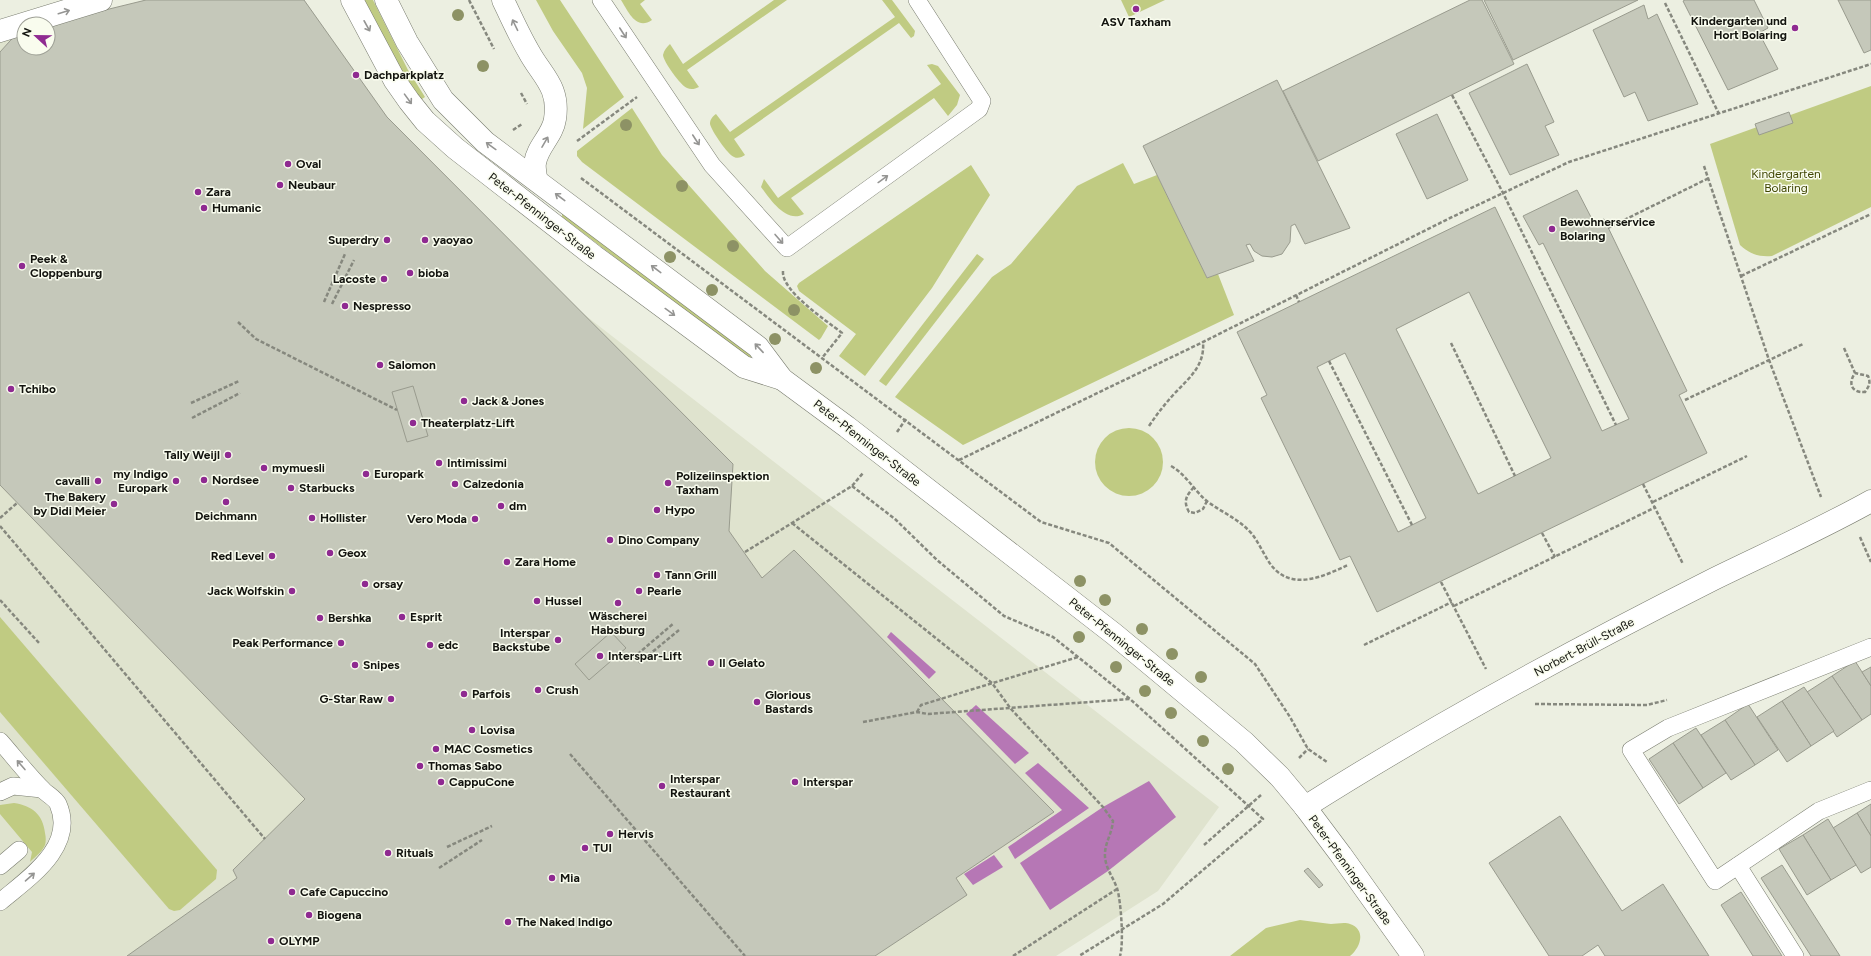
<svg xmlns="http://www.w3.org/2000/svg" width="1871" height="956" font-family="Figtree,sans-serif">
<rect width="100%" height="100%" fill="#ecefe1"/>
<polygon fill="#dfe3ce" points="146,0 304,0 387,117 581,312 1219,807 1158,891 1056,956 0,956 0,38 19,31 24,48 48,48 48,24"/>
<g fill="#c0cb82">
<polygon points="364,0 373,0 408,70 425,97 419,101 403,78"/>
<polygon points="536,0 560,0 624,97 583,129 587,88 582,73 553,31"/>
<path d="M 621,0 L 645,0 L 640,4 L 652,20 C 636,31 628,11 621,0 Z"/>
<path d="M 774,0 L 787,0 L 687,70 L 699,87 C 695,89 691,90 687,88 C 681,86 663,61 663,55 C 664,50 667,47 670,44 L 683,64 Z"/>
<path d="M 882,0 L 892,0 L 915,31 L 914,36 L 911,38 L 899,23 L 734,139 L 745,155 C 742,157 738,159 734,157 C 728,155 711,130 710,124 C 710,119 713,116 716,114 L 730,132 L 895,17 Z"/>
<polygon points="1121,0 1165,0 1129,17"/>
<path d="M 932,64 L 938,66 L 960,95 L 957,105 L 948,116 L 934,98 L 791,198 L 804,214 C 786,224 770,199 761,187 L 764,179 L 778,198 L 941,84 L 927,65 Z"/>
<path d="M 1871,86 L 1871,207 L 1772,256 C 1758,257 1750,254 1740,245 L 1710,144 Z"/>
<polygon points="632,108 662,155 765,271 828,326 821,338 819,340 582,162 577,156 577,151"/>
<polygon points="1123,163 1134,184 1157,175 1207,278 1218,274 1234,315 963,445 895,397 992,277 1011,264 1077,186"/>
<polygon points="971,165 990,195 932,288 865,376 839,356 856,334 799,291 797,286 799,283"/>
<polygon points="562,212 755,355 751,361 562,217"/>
<polygon points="977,254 984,259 886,386 879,381"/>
<circle cx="1129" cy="462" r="34"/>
<polygon points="0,617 217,870 216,879 180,910 174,911 169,909 0,712"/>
<path d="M 14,803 C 32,806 43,814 45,833 C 46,837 46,842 45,845 C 42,852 35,857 30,862 L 32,852 L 0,814 L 0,805 Z"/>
<path d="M 1300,920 C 1310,921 1320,923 1331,924 C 1336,924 1345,922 1350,924 C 1367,930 1360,948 1350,956 L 1230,956 L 1266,928 Z"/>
</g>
<g fill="#b677b5">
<polygon points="891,632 936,672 929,679 887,637"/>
<polygon points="976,705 1029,753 1015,764 966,714"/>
<polygon points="1038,763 1089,808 1015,859 1008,847 1062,810 1025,773"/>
<polygon points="1149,781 1176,817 1108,871 1050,910 1020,863 1103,807"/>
<polygon points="994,855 1003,867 973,885 964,874"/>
</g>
<g fill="#c5c8ba" stroke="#999b8e" fill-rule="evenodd">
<polygon points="146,0 304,0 387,117 733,464 729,531 762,578 794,550 1054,812 956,878 967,895 875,956 127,956 237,878 233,870 305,799 0,485 0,52 19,31 24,30 24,48 48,48 48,24"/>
<polygon points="1470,0 1482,0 1514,64 1318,161 1283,91"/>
<polygon points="1484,0 1638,0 1513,60"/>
<polygon points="1685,0 1754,0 1768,28 1759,33 1778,69 1728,90 1683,1"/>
<polygon points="1838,0 1871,0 1871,50 1864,53"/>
<polygon points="1644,5 1648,19 1657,14 1698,104 1648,121 1635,92 1624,97 1593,30"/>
<polygon points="1527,64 1554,122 1545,126 1559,155 1510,175 1469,93"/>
<polygon points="1277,80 1350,228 1305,244 1295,224 1291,226 1290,242 1282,254 1272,257 1262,256 1254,251 1250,244 1246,245 1254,261 1207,278 1143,146"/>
<polygon points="1789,112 1793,123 1759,135 1755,124"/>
<polygon points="1437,114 1468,180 1427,199 1396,134"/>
<path d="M 1577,190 L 1594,223 L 1604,219 L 1687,391 L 1679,395 L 1707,453 L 1377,612 L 1350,556 L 1340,560 L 1261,398 L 1267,395 L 1237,332 L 1495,207 L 1602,431 L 1629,419 L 1543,243 L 1539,245 L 1523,216 ZM 1469,292 L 1551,458 L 1478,494 L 1396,329 ZM 1345,353 L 1426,518 L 1398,532 L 1317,367 Z"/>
<polygon points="413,386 428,436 407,442 392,392"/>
<polygon points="611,632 626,648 589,680 575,664"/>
<polygon points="1855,661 1871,686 1871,714 1862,720 1832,676"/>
<polygon points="1871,667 1871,686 1862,672"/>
<polygon points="1832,676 1862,720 1837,737 1807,692"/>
<polygon points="1804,687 1834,731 1811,746 1782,701"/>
<polygon points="1782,701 1811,746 1787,762 1757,717"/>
<polygon points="1748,704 1778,750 1755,765 1725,720"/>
<polygon points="1725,720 1755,765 1731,780 1701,735"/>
<polygon points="1696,728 1726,773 1703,788 1673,743"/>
<polygon points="1673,743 1703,788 1679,804 1649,759"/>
<polygon points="1871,804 1871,836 1857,813"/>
<polygon points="1857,813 1871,836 1871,867 1861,873 1833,828"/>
<polygon points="1560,816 1622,911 1663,884 1709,956 1605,956 1598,945 1582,956 1549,956 1489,863"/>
<polygon points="1828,819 1856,865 1831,880 1803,835"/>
<polygon points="1803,835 1831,880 1807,895 1779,849"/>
<polygon points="1782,865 1840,956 1811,956 1761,878"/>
<polygon points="1308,868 1323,885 1319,888 1304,871"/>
<polygon points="1741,892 1782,956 1753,956 1721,905"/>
</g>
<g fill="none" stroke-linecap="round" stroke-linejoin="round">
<g stroke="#797c6f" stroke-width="18">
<g id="service">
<polyline points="601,0 712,165 787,248 979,109 982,101 917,0"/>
<polyline points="1871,647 1668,728 1631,750 1715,881 1819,811 1871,790"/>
<path d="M 0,741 C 14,757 28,775 43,790 C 47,794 56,799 58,804 C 77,847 27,879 0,902"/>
<polyline points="0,792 13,786 42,789"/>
<polyline points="0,866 19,850"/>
<polyline points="1738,866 1795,956"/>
</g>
</g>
<g stroke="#797c6f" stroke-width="23">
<g id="minor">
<path d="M 503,0 C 511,17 519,35 529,52 C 542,76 560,87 555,119 C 553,135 537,147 535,163 C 534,168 536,174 536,179"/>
<path d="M 1305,807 C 1436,724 1573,650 1712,580 C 1765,554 1819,530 1871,501"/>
</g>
</g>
<g stroke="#797c6f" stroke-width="23">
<g id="tertiary">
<polyline points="352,0 395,81 409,101 425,121 455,148 594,256 744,367 782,379"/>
<polyline points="386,0 407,42 443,100 485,142 758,347 782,379 847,427 1114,634 1244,742 1280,777 1305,807 1341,855 1413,956"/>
<polyline points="0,31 101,0"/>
</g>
</g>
<g stroke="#86887e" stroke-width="2.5" stroke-dasharray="4 2" stroke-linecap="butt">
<polyline points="469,0 494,49"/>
<polyline points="1665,3 1719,114"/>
<polyline points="521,93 527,104"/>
<polyline points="1452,95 1503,193 1616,425"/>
<polyline points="513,130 522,124"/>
<polyline points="577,141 637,97"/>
<polyline points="1704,166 1769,360 1821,497"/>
<polyline points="581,178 1041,522 1109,543 1255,664 1290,717 1308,749 1327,762"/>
<polyline points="1608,228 1709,178"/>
<path d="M 783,271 C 781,291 827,321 842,333 L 822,358"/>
<polyline points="1741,276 1871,214"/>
<polyline points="1296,295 1299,302"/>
<polyline points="324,302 345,254"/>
<polyline points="332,304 354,260"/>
<polyline points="238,322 256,339 397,410"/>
<polyline points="1451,343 1515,476"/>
<path d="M 1844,348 L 1855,373 C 1848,383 1851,393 1865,392 C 1869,386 1871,383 1868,376 L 1855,373"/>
<polyline points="1329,361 1412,525"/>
<polyline points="1685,400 1803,344"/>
<polyline points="191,403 239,381"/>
<polyline points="192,418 240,393"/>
<path d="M 1149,426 C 1157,414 1165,404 1174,394 C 1189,378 1205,366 1203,342"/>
<polyline points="897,432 906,419"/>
<polyline points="959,460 1203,342 1450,218 1569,162 1871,64"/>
<path d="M 1171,466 C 1187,475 1194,491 1208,502 C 1223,513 1239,519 1252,534 C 1259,543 1264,555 1271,565 C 1292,592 1324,576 1348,565"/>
<polyline points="1643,484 1683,564"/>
<polyline points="852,486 895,519 937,560 1004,616 1053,637 1078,657 1130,699 1263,819 1163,904 1079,956"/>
<path d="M 1194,487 C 1186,496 1183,501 1189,512 L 1195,513 L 1203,509 L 1207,501"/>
<polyline points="1653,502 1747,456"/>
<polyline points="0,518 17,503"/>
<path d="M 792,523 L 992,683 L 1011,709 L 1103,807 L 1113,821 C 1112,834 1104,844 1105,857 C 1106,869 1113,877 1117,888 C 1121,901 1124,943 1120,956"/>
<polyline points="0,526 265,839"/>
<polyline points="1542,533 1555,557"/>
<polyline points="1860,537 1871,562"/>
<polyline points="745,552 852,486 863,473"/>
<polyline points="1441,582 1486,669"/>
<polyline points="0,600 39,643"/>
<polyline points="1454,606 1656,507"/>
<polyline points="1364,645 1452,602"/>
<polyline points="633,658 674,623"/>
<polyline points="639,663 679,630"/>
<polyline points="1535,704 1647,705 1667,700"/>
<polyline points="917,712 921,705 1078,657"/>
<polyline points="863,722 917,712 928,714 1130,699"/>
<polyline points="570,754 745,956"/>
<polyline points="1299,758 1308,749"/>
<polyline points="1204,845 1261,795"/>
<polyline points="447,847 492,826"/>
<polyline points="439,868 482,840"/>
<polyline points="1013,956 1117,889"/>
</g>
<use href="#service" stroke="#fff" stroke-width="17"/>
<use href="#minor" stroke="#fff" stroke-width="22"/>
<use href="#tertiary" stroke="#fff" stroke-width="22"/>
</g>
<g fill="#8d9265">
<circle cx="458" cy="15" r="6"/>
<circle cx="483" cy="66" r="6"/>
<circle cx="626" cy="125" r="6"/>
<circle cx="682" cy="186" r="6"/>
<circle cx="733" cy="246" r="6"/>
<circle cx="670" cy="257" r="6"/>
<circle cx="712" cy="290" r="6"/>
<circle cx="794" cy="310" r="6"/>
<circle cx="775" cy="339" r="6"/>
<circle cx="816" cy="368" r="6"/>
<circle cx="1080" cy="581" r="6"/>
<circle cx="1105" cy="600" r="6"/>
<circle cx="1142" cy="629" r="6"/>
<circle cx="1079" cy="637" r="6"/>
<circle cx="1172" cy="654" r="6"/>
<circle cx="1116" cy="667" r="6"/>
<circle cx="1201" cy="677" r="6"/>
<circle cx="1145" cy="691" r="6"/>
<circle cx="1171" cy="713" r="6"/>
<circle cx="1203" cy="741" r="6"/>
<circle cx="1228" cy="769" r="6"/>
</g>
<defs><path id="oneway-shaft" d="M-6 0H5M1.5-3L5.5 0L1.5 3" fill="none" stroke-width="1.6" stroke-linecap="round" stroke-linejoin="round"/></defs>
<g stroke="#959593">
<use href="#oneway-shaft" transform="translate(64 12) rotate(-17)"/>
<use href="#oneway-shaft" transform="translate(515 25) rotate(-116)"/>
<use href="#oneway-shaft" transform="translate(367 26) rotate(61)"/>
<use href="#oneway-shaft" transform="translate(623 33) rotate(57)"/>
<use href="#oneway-shaft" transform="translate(408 99) rotate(54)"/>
<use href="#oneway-shaft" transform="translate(696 140) rotate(57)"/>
<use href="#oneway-shaft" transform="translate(545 142) rotate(-60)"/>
<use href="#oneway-shaft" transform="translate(491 146) rotate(-144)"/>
<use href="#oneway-shaft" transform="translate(883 179) rotate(-36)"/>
<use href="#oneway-shaft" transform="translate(560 197) rotate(-143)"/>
<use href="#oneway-shaft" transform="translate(779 239) rotate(49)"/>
<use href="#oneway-shaft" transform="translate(656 269) rotate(-143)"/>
<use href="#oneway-shaft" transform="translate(670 312) rotate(36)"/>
<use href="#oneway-shaft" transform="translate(759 348) rotate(-133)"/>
<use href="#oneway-shaft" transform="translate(21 765) rotate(-131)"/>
<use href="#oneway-shaft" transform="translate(30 877) rotate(-41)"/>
</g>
<g fill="#8f2a91" stroke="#f9fcee" stroke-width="1.5">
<circle cx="1136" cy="9" r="4"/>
<circle cx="1795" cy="28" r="4"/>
<circle cx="356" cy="75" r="4"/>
<circle cx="288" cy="164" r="4"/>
<circle cx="280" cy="185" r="4"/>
<circle cx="198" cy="192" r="4"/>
<circle cx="204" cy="208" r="4"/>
<circle cx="1552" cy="229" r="4"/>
<circle cx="387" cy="240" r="4"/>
<circle cx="425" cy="240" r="4"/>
<circle cx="22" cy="266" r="4"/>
<circle cx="410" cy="273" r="4"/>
<circle cx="384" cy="279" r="4"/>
<circle cx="345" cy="306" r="4"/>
<circle cx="380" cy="365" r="4"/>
<circle cx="11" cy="389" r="4"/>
<circle cx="464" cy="401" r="4"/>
<circle cx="413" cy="423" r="4"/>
<circle cx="228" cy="455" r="4"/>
<circle cx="439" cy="463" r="4"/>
<circle cx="264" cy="468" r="4"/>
<circle cx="366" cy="474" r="4"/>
<circle cx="204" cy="480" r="4"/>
<circle cx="98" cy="481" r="4"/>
<circle cx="176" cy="481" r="4"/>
<circle cx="668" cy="483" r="4"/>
<circle cx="455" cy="484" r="4"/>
<circle cx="291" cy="488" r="4"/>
<circle cx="226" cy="502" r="4"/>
<circle cx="114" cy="504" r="4"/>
<circle cx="501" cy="506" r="4"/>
<circle cx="657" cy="510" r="4"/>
<circle cx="312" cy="518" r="4"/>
<circle cx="475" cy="519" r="4"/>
<circle cx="610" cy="540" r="4"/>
<circle cx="330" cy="553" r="4"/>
<circle cx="272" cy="556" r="4"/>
<circle cx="507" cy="562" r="4"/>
<circle cx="657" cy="575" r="4"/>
<circle cx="365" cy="584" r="4"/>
<circle cx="292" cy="591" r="4"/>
<circle cx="639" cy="591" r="4"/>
<circle cx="537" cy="601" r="4"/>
<circle cx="618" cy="603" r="4"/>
<circle cx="402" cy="617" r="4"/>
<circle cx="320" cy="618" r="4"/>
<circle cx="558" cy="640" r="4"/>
<circle cx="341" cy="643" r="4"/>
<circle cx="430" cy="645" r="4"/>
<circle cx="600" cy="656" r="4"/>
<circle cx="711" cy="663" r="4"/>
<circle cx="355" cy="665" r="4"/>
<circle cx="538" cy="690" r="4"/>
<circle cx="464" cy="694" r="4"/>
<circle cx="391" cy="699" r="4"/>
<circle cx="757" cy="702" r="4"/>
<circle cx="472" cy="730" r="4"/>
<circle cx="436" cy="749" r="4"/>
<circle cx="420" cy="766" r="4"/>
<circle cx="441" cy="782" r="4"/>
<circle cx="795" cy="782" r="4"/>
<circle cx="662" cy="786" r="4"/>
<circle cx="610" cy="834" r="4"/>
<circle cx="585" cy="848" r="4"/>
<circle cx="388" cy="853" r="4"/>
<circle cx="552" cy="878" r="4"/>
<circle cx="292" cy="892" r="4"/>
<circle cx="309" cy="915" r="4"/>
<circle cx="508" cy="922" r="4"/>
<circle cx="271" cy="941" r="4"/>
</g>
<g text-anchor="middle" stroke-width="3" stroke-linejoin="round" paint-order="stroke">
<g font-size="12" font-weight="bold" fill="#13140f" stroke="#f9fcee" text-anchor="start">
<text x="1787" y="25" text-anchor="end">Kindergarten und<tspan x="1787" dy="14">Hort Bolaring</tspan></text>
<text x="1136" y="26" text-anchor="middle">ASV Taxham</text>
<text x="364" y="79">Dachparkplatz</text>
<text x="296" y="168">Oval</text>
<text x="288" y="189">Neubaur</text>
<text x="206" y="196">Zara</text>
<text x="212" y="212">Humanic</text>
<text x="1560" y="226">Bewohnerservice<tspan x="1560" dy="14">Bolaring</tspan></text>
<text x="379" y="244" text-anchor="end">Superdry</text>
<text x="433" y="244">yaoyao</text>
<text x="30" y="263">Peek &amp;<tspan x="30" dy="14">Cloppenburg</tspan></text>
<text x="418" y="277">bioba</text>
<text x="376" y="283" text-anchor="end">Lacoste</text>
<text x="353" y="310">Nespresso</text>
<text x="388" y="369">Salomon</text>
<text x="19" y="393">Tchibo</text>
<text x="472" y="405">Jack &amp; Jones</text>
<text x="421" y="427">Theaterplatz-Lift</text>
<text x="220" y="459" text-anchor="end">Tally Weijl</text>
<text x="447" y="467">Intimissimi</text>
<text x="272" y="472">mymuesli</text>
<text x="168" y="478" text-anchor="end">my Indigo<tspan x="168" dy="14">Europark</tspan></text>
<text x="374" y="478">Europark</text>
<text x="676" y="480">Polizeiinspektion<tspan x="676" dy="14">Taxham</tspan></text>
<text x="212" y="484">Nordsee</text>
<text x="90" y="485" text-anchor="end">cavalli</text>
<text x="463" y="488">Calzedonia</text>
<text x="299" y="492">Starbucks</text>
<text x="106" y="501" text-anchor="end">The Bakery<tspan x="106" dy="14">by Didi Meier</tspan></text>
<text x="509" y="510">dm</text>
<text x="665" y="514">Hypo</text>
<text x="226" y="520" text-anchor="middle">Deichmann</text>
<text x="320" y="522">Hollister</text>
<text x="467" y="523" text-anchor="end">Vero Moda</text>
<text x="618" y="544">Dino Company</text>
<text x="338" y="557">Geox</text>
<text x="264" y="560" text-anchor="end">Red Level</text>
<text x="515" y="566">Zara Home</text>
<text x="665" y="579">Tann Grill</text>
<text x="373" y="588">orsay</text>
<text x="284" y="595" text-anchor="end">Jack Wolfskin</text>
<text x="647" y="595">Pearle</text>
<text x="545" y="605">Hussel</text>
<text x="618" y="620" text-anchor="middle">Wäscherei<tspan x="618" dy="14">Habsburg</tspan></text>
<text x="410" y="621">Esprit</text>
<text x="328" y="622">Bershka</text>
<text x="550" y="637" text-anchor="end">Interspar<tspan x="550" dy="14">Backstube</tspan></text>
<text x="333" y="647" text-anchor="end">Peak Performance</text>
<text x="438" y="649">edc</text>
<text x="608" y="660">Interspar-Lift</text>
<text x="719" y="667">Il Gelato</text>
<text x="363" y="669">Snipes</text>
<text x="546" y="694">Crush</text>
<text x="472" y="698">Parfois</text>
<text x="765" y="699">Glorious<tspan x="765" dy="14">Bastards</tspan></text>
<text x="383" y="703" text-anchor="end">G-Star Raw</text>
<text x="480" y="734">Lovisa</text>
<text x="444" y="753">MAC Cosmetics</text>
<text x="428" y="770">Thomas Sabo</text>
<text x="670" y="783">Interspar<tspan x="670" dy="14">Restaurant</tspan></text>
<text x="449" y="786">CappuCone</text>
<text x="803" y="786">Interspar</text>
<text x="618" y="838">Hervis</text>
<text x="593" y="852">TUI</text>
<text x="396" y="857">Rituals</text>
<text x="560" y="882">Mia</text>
<text x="300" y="896">Cafe Capuccino</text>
<text x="317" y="919">Biogena</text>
<text x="516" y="926">The Naked Indigo</text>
<text x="279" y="945">OLYMP</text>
</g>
<g font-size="12" fill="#3f4500" stroke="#f9fcee">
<text x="1786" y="178">Kindergarten<tspan x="1786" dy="14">Bolaring</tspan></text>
</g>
<g font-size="12" fill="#13140f" stroke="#f9fcee">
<text transform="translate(542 216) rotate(38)" y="4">Peter-Pfenninger-Straße</text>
<text transform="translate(867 443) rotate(38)" y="4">Peter-Pfenninger-Straße</text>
<text transform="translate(1122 642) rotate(39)" y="4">Peter-Pfenninger-Straße</text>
<text transform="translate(1584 647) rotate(-28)" y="4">Norbert-Brüll-Straße</text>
<text transform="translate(1350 870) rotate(54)" y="4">Peter-Pfenninger-Straße</text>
</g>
</g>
<g transform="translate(36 36) rotate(292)"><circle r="19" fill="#f9fcee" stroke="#9d9f95"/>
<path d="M0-3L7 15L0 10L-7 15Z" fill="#8f2a91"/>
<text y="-6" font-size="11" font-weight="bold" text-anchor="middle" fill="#13140f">N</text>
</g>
</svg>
